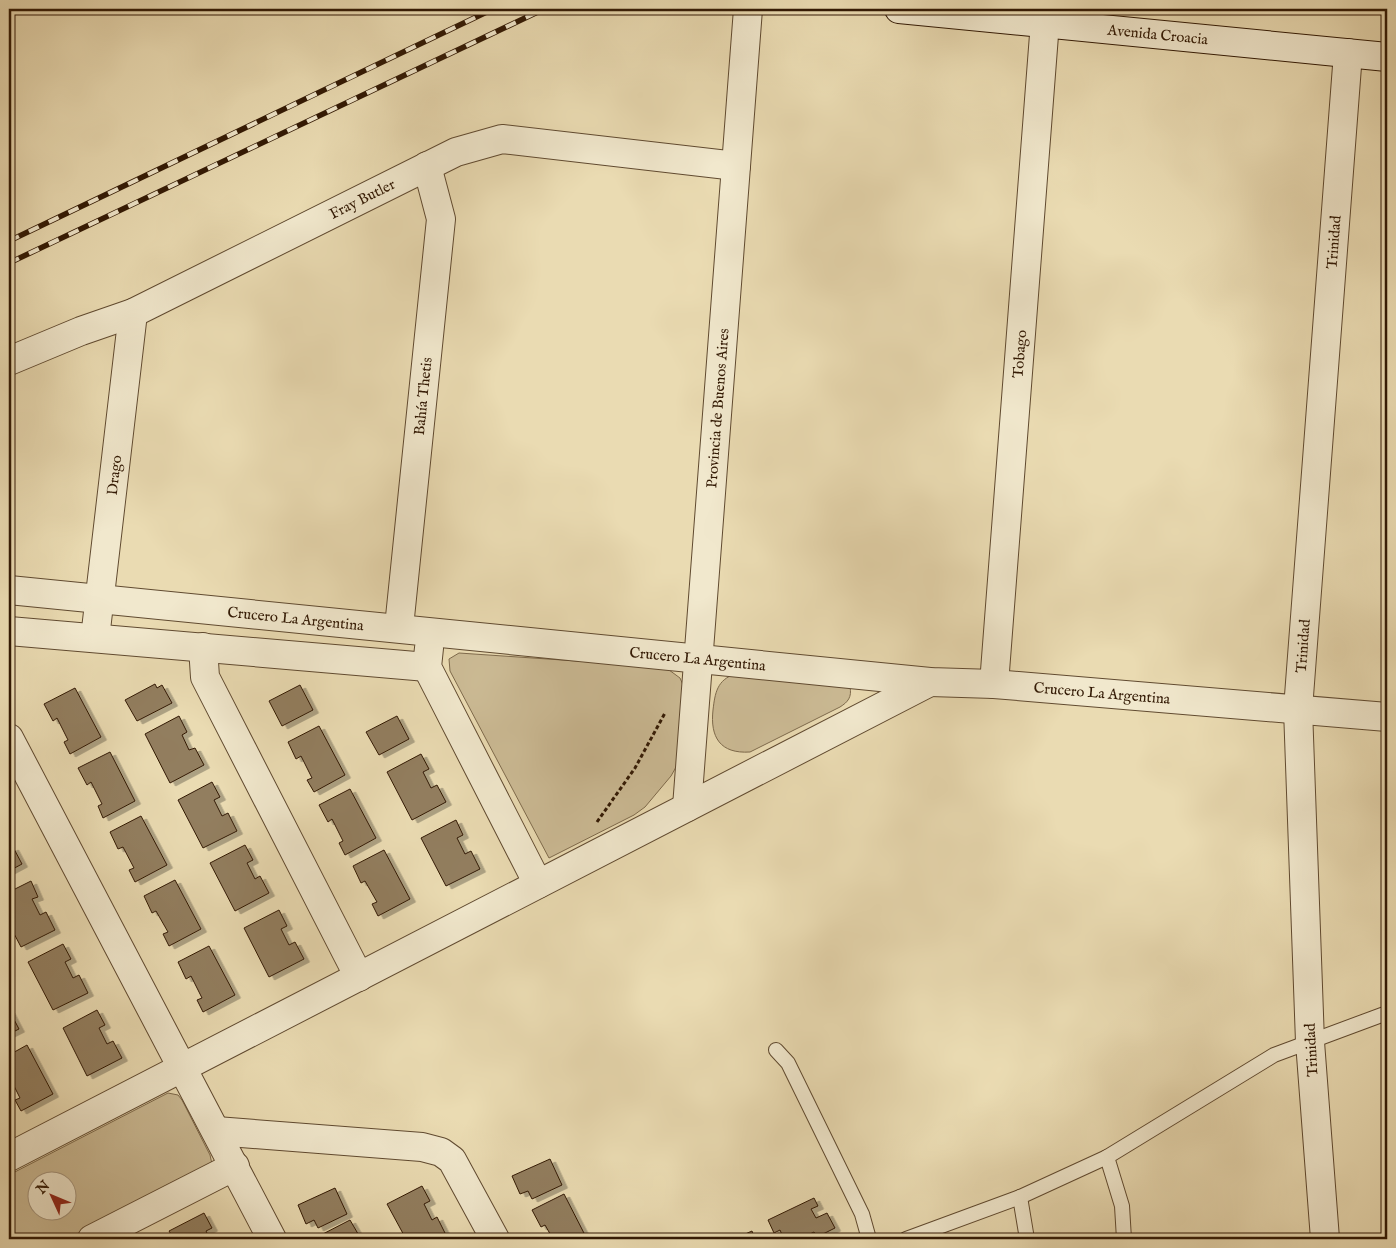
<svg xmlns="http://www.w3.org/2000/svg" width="1396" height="1248" font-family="'IM FELL English',serif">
<defs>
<filter id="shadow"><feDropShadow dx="5.5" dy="3" stdDeviation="0" flood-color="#0004"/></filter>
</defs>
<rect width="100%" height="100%" fill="#eadbb2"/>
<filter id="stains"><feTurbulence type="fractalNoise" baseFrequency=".004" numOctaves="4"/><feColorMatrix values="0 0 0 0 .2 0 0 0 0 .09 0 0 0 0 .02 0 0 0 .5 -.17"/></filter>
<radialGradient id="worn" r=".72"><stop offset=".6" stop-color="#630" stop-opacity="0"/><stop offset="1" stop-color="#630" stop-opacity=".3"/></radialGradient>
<g fill="#cbba94" stroke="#7e6a4c" fill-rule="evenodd">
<polygon points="459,653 665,667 680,678 683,685 680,760 671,776 645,807 634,815 549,858 450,671 449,659"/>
<path d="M 735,674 L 850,687 C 852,697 848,702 840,707 L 750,752 C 720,754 710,737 713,710 C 715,693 717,680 735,674 Z"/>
<path d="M 168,1093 L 178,1095 L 182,1100 L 210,1155 L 212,1164 L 68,1239 L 9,1239 L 9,1175 ZM 38,1180 L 68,1180 L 68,1210 L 38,1210 Z"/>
</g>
<g fill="#927e5e" stroke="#321904" filter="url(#shadow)">
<polygon points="155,684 157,688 162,685 172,703 137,721 125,700"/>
<polygon points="300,685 313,710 282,726 269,701"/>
<polygon points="75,688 101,737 70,754 64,742 68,740 57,718 53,721 44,704"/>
<polygon points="179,716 187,732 182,735 189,750 195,748 204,765 170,783 145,734"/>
<polygon points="397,716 409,739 379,755 366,732"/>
<polygon points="319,726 345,775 314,792 307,780 312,778 301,756 296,759 288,742"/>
<polygon points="110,752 135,801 103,818 98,806 102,804 91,782 87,785 78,768"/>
<polygon points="421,754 429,769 423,772 431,788 437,785 446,802 412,820 387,772"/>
<polygon points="212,782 220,797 214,800 222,816 228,813 237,831 203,848 178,800"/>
<polygon points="350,789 376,838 345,855 339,843 343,841 332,819 328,822 319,805"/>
<polygon points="141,816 167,865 135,882 129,870 134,868 123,847 118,849 110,832"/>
<polygon points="456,820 463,835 457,838 465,854 471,851 480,869 446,886 421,838"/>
<polygon points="245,845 253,860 247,863 255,879 260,876 269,893 235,911 210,863"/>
<polygon points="13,847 22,864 9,871 9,849"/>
<polygon points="384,850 410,899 378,916 372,904 377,902 365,881 361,883 353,866"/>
<polygon points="175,880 201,929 169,946 163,934 168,932 156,911 152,913 144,896"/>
<polygon points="31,881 38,897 32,899 40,915 46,912 55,930 21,947 9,924 9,892"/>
<polygon points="279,910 287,926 281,929 289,945 295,942 304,959 269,977 244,928"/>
<polygon points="63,944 71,959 65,962 73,978 79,975 88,993 53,1010 28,962"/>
<polygon points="209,946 235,995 203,1012 197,1000 202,998 191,976 186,979 178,962"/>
<polygon points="9,1010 19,1029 9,1034"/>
<polygon points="97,1010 105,1025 99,1028 107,1044 113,1041 122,1058 87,1076 63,1028"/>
<polygon points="27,1045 53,1094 21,1111 15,1100 20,1098 9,1076 9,1055"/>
<polygon points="550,1159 562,1185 532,1199 528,1191 520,1194 512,1176"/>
<polygon points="422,1186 430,1201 424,1204 432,1220 437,1217 446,1235 438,1239 406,1239 387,1204"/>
<polygon points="335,1188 347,1214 318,1228 314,1220 306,1224 298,1205"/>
<polygon points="564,1194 587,1239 553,1239 545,1225 541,1227 532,1210"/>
<polygon points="814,1198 818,1206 811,1209 816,1218 827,1213 835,1228 817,1237 814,1232 800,1239 777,1239 783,1237 780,1230 774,1233 768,1220"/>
<polygon points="204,1213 212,1228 206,1231 210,1239 174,1239 169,1231"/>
<polygon points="350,1220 361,1239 321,1239 319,1236"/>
<polygon points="752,1231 755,1239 734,1239"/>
</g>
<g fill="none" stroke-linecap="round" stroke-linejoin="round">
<g stroke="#604a30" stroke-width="16">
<g id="lane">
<polyline points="776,1050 788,1063 862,1214 869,1239"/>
<polyline points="1107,1157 1122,1206 1124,1239"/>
<polyline points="1020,1197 1027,1239"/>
<polyline points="906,1239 1020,1197 1107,1157 1274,1055 1387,1013"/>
</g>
</g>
<g stroke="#604a30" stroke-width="30">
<g id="street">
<path id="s1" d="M 9,361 L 81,331 L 133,313 L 456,152 L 502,139 L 736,166"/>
<path id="s2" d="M 9,590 L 930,682 L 994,684 L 1387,717"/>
<path id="s3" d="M 399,627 L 441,219 L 427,166"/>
<polyline points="9,631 427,667"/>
<path id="s4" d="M 95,638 L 133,313"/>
<polyline points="203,647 205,677 359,977"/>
<polyline points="429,648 427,667 538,884"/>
<path id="s5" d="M 994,684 L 1045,22"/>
<polyline points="9,738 272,1239"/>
<path id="s6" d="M 687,807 L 748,9"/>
<polyline points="216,1131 422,1147 441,1152 452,1160 495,1239"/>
<polyline points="9,1157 930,682"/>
<polyline points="92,1239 235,1166"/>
<path id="s7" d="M 1325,1239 L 1310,1042 L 1298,709 L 1348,53"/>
</g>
</g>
<g stroke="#321904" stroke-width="30">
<g id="secondary">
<path id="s8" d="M 899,9 L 1387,57"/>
</g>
</g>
<polyline stroke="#321904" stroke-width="3" stroke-dasharray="4 2.5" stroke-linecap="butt" points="597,822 635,768 665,713"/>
<use href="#lane" stroke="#f1e8cd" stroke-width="14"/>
<use href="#street" stroke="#f1e8cd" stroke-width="28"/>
<use href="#secondary" stroke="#f1e8cd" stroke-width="28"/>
<g stroke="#321904" stroke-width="5.5">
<g id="rail">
<polyline points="9,241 493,9"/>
<polyline points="9,263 544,9"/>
</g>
</g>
<use href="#rail" stroke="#f1e8cd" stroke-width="4" stroke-dasharray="11" stroke-linecap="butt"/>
</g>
<g text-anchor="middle" stroke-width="5" stroke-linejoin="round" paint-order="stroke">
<g font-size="15" fill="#321904" stroke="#f1e8cd">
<text dy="5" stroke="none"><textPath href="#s8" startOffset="260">Avenida Croacia</textPath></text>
<text dy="5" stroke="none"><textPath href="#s1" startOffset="389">Fray Butler</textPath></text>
<text dy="5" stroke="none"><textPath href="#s7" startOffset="999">Trinidad</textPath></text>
<text dy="5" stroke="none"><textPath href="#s5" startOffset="331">Tobago</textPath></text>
<text dy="5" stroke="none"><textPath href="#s3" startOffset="232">Bahía Thetis</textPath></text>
<text dy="5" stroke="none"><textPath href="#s6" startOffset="400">Provincia de Buenos Aires</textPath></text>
<text dy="5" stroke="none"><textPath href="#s4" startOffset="164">Drago</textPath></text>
<text dy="5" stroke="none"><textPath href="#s2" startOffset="288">Crucero La Argentina</textPath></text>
<text dy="5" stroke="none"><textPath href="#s7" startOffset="594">Trinidad</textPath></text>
<text dy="5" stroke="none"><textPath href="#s2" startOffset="692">Crucero La Argentina</textPath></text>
<text dy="5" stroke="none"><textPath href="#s2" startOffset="1098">Crucero La Argentina</textPath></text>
<text transform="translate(1311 1050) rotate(-93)" y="5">Trinidad</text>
</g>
</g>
<rect width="1396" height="1248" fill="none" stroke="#eadbb2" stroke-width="30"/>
<rect x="10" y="10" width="1376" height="1228" fill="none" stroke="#321904" stroke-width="2.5"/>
<rect x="15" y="15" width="1366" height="1218" fill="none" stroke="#321904"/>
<g transform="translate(52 1196) rotate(314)"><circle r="24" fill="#f1e8cd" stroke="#a5957d"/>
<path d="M0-4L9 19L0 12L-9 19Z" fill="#8f2418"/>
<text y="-8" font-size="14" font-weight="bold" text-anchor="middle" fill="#321904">N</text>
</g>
<rect width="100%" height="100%" filter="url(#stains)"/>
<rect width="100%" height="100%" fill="url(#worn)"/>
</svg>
